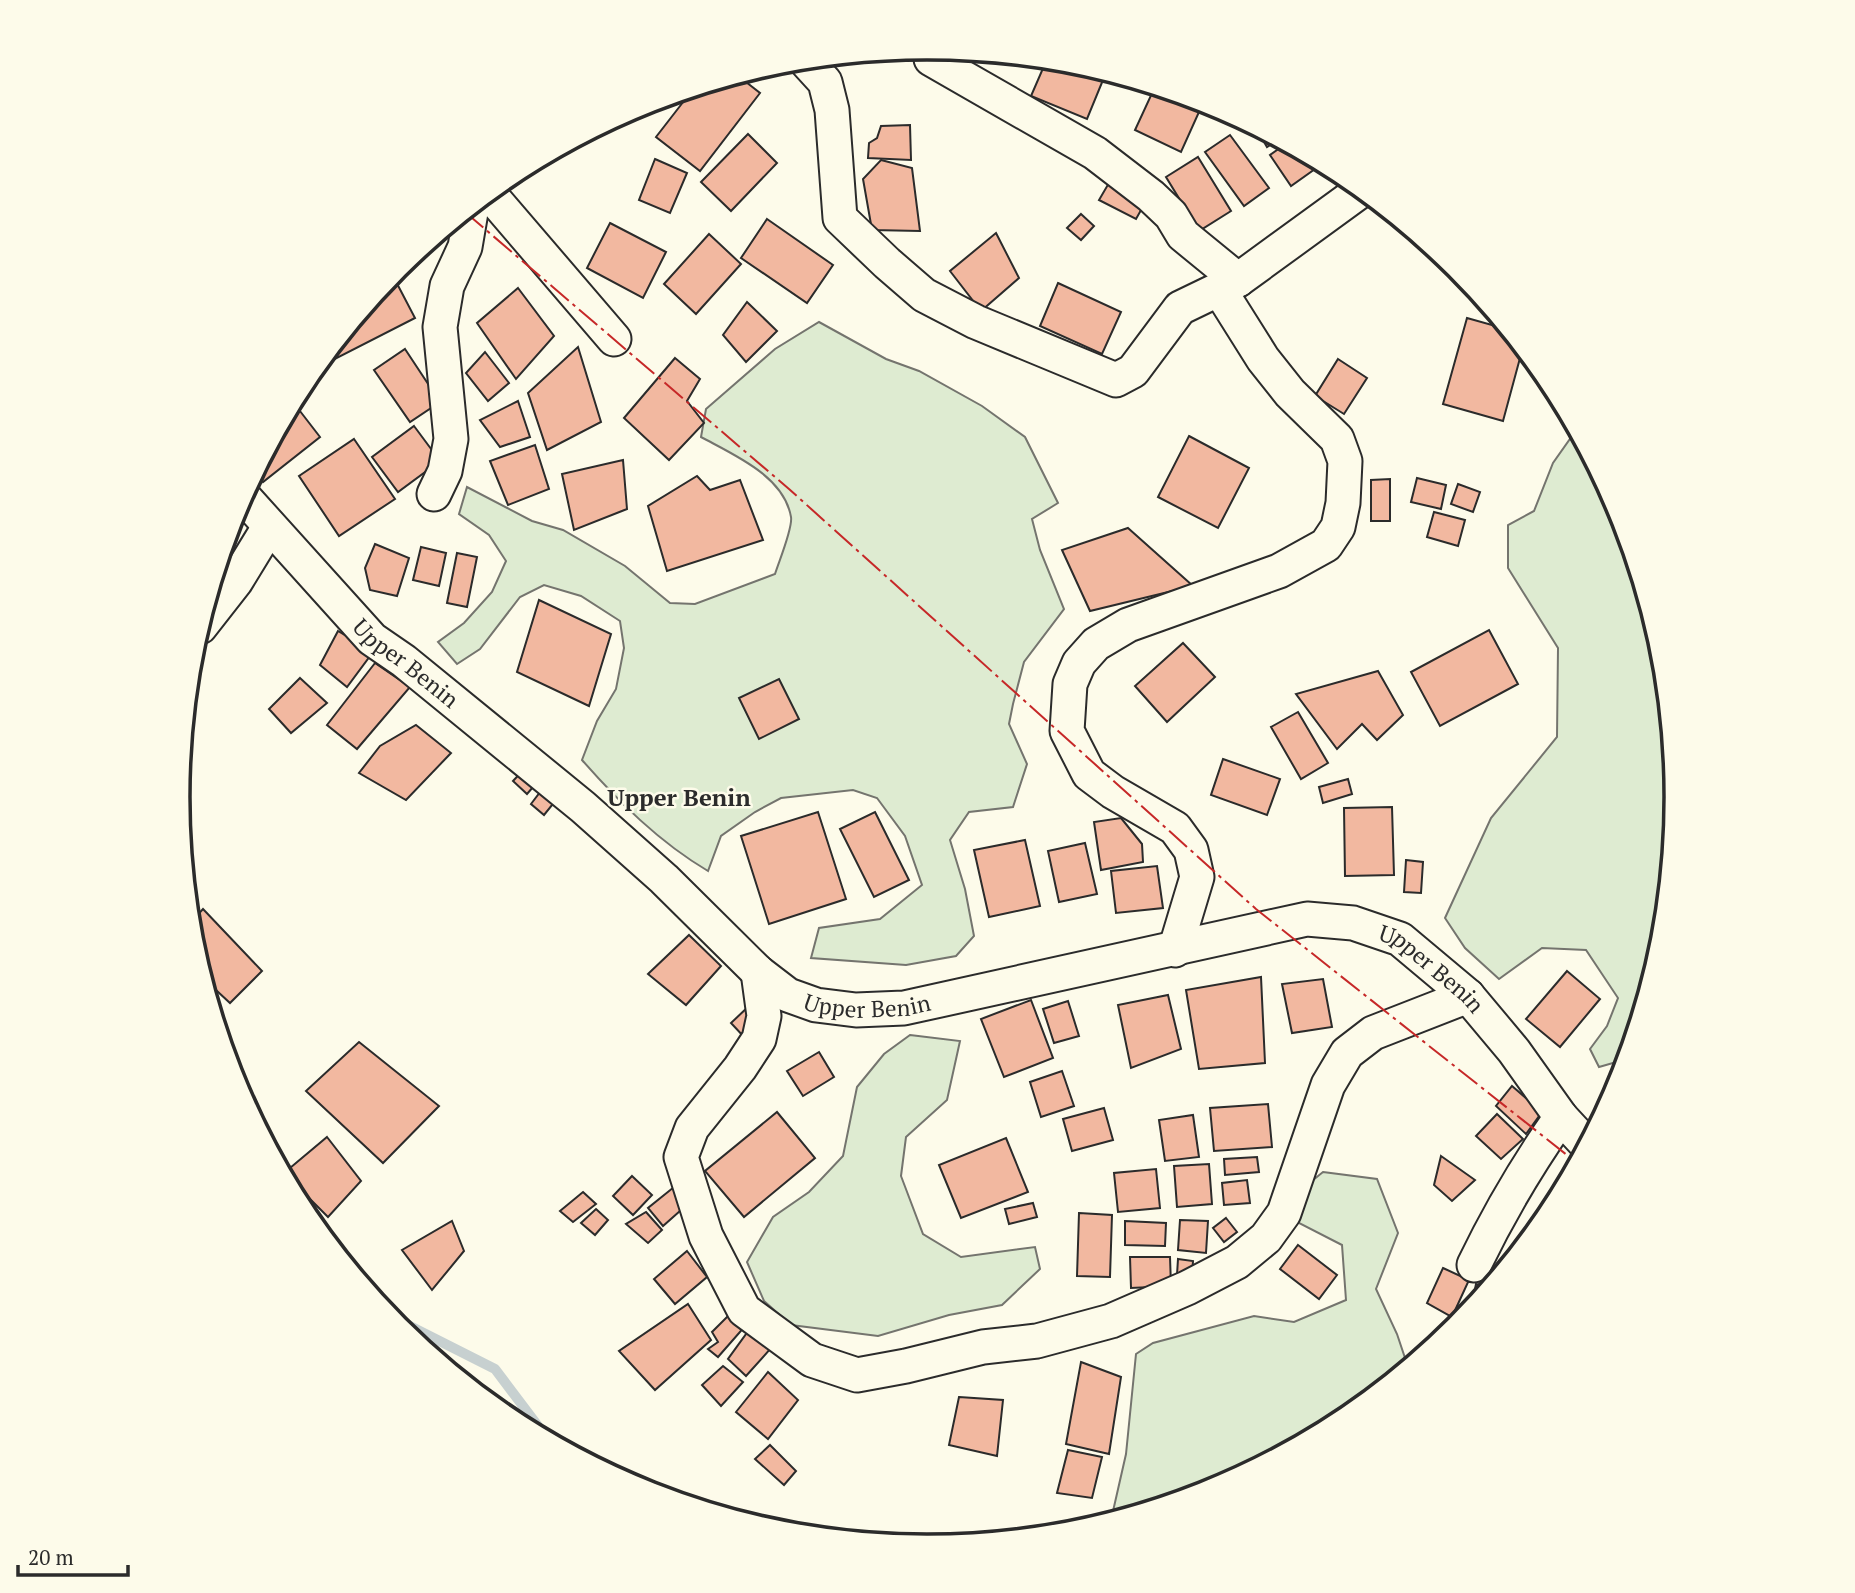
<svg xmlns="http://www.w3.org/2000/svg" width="1855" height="1593" font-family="'PT Serif',serif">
<rect width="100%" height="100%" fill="#fdfbea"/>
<g fill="#deebd1" stroke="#74746e" stroke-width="2">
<path d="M 819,322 L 886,359 L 919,371 L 982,406 L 1025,437 L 1058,503 L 1032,519 L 1040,550 L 1064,609 L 1024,662 L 1013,704 L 1009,724 L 1027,764 L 1013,807 L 969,812 L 950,840 L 965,889 L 974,936 L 956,956 L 906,965 L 811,958 L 819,928 L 880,919 L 922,885 L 905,836 L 877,798 L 853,790 L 781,798 L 755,812 L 721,836 L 708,871 C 659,842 619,802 582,760 L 597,721 L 616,689 L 624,648 L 620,621 L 581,596 L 544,585 L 520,597 L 480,649 L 457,664 L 438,642 L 464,623 L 492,592 L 506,561 L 489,535 L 459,514 L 467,487 L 532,521 L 563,530 L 625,566 L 670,603 L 695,604 L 775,574 C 779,561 793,528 791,517 C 784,476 734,455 701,437 L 706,409 L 775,349 Z"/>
<polygon points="1577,429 1620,510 1662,651 1677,797 1662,943 1627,1059 1599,1067 1590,1049 1607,1026 1618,998 1586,950 1542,948 1499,979 1465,948 1445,918 1491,818 1557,737 1558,648 1508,568 1508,525 1534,511 1553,463"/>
<polygon points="910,1035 960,1041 947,1100 906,1137 901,1176 923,1234 961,1257 1035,1247 1040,1269 1002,1305 949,1315 878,1336 791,1325 764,1301 747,1262 773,1217 809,1192 843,1156 857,1087 884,1054"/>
<polygon points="1323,1172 1377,1179 1398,1233 1376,1289 1397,1334 1408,1367 1343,1420 1214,1489 1111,1520 1126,1454 1136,1354 1153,1343 1254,1316 1294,1322 1346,1300 1342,1245 1295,1221 1297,1193"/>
</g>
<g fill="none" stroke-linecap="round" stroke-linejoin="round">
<polyline stroke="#c7d0d0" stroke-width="10" points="388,1315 495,1369 538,1426 543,1436"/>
</g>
<g fill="#f2b8a0" stroke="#2b2b2b" stroke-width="2">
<polygon points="1047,59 1055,60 1103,80 1087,119 1031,96"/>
<polygon points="737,75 760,93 700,171 656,137 694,88"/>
<polygon points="1153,91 1199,112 1181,152 1135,130"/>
<polygon points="910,125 911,160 868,158 869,143 877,138 881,126"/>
<polygon points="1255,126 1280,139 1267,147"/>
<polygon points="748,134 777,163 731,211 701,182"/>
<polygon points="1230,135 1269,188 1244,206 1205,152"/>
<polygon points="1287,143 1304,152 1315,169 1291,186 1270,155"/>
<polygon points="1198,157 1231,211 1199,231 1166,177"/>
<polygon points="655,159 687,173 670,213 639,200"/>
<polygon points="881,160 912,168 920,231 872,230 863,179"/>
<polygon points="1113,176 1149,196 1136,219 1099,200"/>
<polygon points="1081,214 1094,226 1081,240 1067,228"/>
<polygon points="767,219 833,265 807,303 741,258"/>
<polygon points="610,223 666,252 643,298 587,268"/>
<polygon points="996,233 1019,278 981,311 950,271"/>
<polygon points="709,234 741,264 696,314 664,284"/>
<polygon points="392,274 415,318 329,362 325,355"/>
<polygon points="1058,283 1121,312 1102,354 1040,326"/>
<polygon points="518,288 554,336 516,379 477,323"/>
<polygon points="747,302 777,331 746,362 723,335"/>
<polygon points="1467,318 1510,330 1523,347 1503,421 1443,404"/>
<polygon points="578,347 601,422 547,450 528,393"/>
<polygon points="405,349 440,402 410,422 374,370"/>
<polygon points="485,352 509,383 488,401 466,373"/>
<polygon points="675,358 700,379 687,401 704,423 669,460 624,418"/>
<polygon points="1338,359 1367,378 1344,414 1315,396"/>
<polygon points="518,401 530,437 500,447 480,420"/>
<polygon points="293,402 320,437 263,482 255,472"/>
<polygon points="414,426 440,461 398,492 372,457"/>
<polygon points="1189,436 1249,468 1218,528 1158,497"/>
<polygon points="354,439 395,499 339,536 299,476"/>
<polygon points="535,445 549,489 508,505 490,461"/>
<polygon points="623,460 627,509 574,530 562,474"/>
<polygon points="697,476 710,490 740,480 763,540 667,571 648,506"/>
<polygon points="1417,478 1446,485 1441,509 1411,502"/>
<polygon points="1390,479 1390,521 1371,521 1371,480"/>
<polygon points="1458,484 1480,492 1473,512 1451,504"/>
<polygon points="1434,512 1465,520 1458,546 1427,537"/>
<polygon points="1128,528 1193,586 1090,611 1062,550"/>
<polygon points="375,544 409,558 397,596 370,590 365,568"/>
<polygon points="421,547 446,553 439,586 413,580"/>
<polygon points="457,553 477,557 467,607 447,603"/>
<polygon points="539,600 611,634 589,706 517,672"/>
<polygon points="1489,630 1518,684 1440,726 1411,672"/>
<polygon points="338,631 373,652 347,687 320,665"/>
<polygon points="1183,643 1215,677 1167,722 1135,686"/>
<polygon points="375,663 410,687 357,749 327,725"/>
<polygon points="1378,671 1403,715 1377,740 1362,724 1337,749 1296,694"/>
<polygon points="300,678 327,703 291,733 269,709"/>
<polygon points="779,679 799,719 759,739 739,698"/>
<polygon points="1298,712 1328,763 1301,779 1271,727"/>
<polygon points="416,725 451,753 406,800 359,773 380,746"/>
<polygon points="1223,759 1280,779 1267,815 1211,795"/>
<polygon points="527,766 540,779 527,794 513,781"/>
<polygon points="1348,779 1352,794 1323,803 1319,787"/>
<polygon points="547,783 561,794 544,815 531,804"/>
<polygon points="1392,807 1394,875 1345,876 1344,808"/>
<polygon points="818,812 846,899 769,924 741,836"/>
<polygon points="875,812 909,880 874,897 840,829"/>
<polygon points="1121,818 1142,844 1143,862 1101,870 1094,822"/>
<polygon points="1025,840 1040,906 989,917 974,850"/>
<polygon points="1085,843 1097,894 1059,902 1048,851"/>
<polygon points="1406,860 1423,862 1421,893 1404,892"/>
<polygon points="1157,866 1163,908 1116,913 1111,871"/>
<polygon points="203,909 262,971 230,1003 203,978 193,942 191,922"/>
<polygon points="689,935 721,966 686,1005 648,974"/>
<polygon points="1567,971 1600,999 1560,1047 1526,1019"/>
<polygon points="1261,977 1265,1063 1199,1069 1186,990"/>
<polygon points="1323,979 1332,1027 1292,1033 1282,984"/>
<polygon points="1168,995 1181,1049 1131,1068 1118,1005"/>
<polygon points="1031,1000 1053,1058 1004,1077 981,1019"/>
<polygon points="1068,1001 1079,1036 1054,1043 1043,1009"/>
<polygon points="749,1006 745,1038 731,1023"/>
<polygon points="359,1042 439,1106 383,1163 306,1091"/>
<polygon points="819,1052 834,1077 803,1096 787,1071"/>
<polygon points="1062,1071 1074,1106 1041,1117 1030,1082"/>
<polygon points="1512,1086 1542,1112 1526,1134 1496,1106"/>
<polygon points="1268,1104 1272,1147 1214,1151 1210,1108"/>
<polygon points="1104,1108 1113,1140 1072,1151 1063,1119"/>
<polygon points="777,1112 815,1158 744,1217 705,1171"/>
<polygon points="1497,1114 1523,1139 1501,1159 1476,1136"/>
<polygon points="1193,1115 1199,1157 1165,1161 1159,1120"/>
<polygon points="327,1137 361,1181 328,1217 284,1173"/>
<polygon points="1006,1138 1028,1192 961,1218 939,1165"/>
<polygon points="1441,1156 1475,1180 1452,1201 1434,1185"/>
<polygon points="1257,1157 1259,1172 1225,1175 1224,1159"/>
<polygon points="1209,1164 1212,1204 1177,1207 1174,1166"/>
<polygon points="1156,1169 1160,1208 1118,1212 1114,1173"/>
<polygon points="632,1176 652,1195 633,1215 613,1196"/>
<polygon points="1247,1180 1250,1203 1224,1205 1222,1183"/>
<polygon points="674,1187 689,1203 663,1226 648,1208"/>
<polygon points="583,1192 596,1204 573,1222 560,1211"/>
<polygon points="1033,1203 1037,1217 1009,1224 1005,1209"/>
<polygon points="596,1209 608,1220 595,1235 581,1223"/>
<polygon points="646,1212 662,1230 648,1243 626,1224"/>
<polygon points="1079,1213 1112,1215 1110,1277 1077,1276"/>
<polygon points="1226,1218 1237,1232 1224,1242 1213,1228"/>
<polygon points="1180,1220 1208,1221 1206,1253 1178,1250"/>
<polygon points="452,1221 464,1251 432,1290 402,1250"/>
<polygon points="1125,1221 1166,1223 1165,1246 1125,1245"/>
<polygon points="1298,1245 1337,1275 1319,1299 1280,1269"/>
<polygon points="687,1251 707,1277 675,1304 654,1279"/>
<polygon points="1130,1257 1170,1257 1171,1286 1131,1288"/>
<polygon points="1178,1259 1193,1261 1192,1276 1177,1275"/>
<polygon points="1443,1268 1469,1280 1452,1317 1427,1303"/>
<polygon points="1476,1284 1490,1287 1471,1309"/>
<polygon points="688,1304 711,1340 655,1390 619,1351"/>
<polygon points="731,1313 747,1324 718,1357 708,1349 718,1342 712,1332"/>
<polygon points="749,1330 772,1347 746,1376 728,1359"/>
<polygon points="1430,1336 1444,1337 1428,1350"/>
<polygon points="1081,1362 1121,1377 1109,1454 1066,1444"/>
<polygon points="723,1366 743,1382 721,1406 702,1385"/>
<polygon points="768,1372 798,1400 768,1439 736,1412"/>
<polygon points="959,1397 1003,1400 997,1456 949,1445"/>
<polygon points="770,1445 796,1471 784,1485 755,1459"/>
<polygon points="1068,1450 1102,1457 1092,1498 1057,1493"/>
<polygon points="860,1534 861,1539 842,1537"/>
</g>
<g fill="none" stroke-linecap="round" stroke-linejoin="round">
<g stroke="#2b2b2b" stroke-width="37">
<g id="minor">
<polyline points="804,59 825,82 832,110 840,218 887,263 924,295 976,322 1116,380 1133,371 1180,308 1238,280 1363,189"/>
<polyline points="931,59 1095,153 1151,196 1171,215 1183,235 1238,280"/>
<polyline points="488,192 614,339"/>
<polyline points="434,494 445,471 451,439 440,327 447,286 465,247 472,206"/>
<path id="s1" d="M 243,496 L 372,639 L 404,661 L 583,807 L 664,879 L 758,972 L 788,995 L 816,1005 L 856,1010 L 904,1008 L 1307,919 L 1353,923 L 1400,939 L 1468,996 L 1514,1051 L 1561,1117 L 1587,1145"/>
<polyline points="200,627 236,581 269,527"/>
<polyline points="1175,950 1197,877 1191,850 1175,828 1113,792 1089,774 1067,731 1070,684 1079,663 1096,644 1128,625 1279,571 1326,545 1338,527 1343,503 1345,461 1337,439 1290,393 1263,359 1219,289"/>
<polyline points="758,972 764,1016 759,1039 740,1068 692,1128 681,1157 706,1236 744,1310 812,1360 857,1375 906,1366 983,1347 1037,1341 1111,1321 1187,1288 1237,1262 1266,1238 1284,1213 1328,1085 1347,1053 1373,1033 1468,996"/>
<path d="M 1474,1265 C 1499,1213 1528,1164 1561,1117"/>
</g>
</g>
<use href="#minor" stroke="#fdfbea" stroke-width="33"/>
<polyline stroke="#c62828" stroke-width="2" stroke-dasharray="24 5 3.5 5" stroke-linecap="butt" points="465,212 789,489 1256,909 1577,1163"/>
</g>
<g text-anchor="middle" stroke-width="5" stroke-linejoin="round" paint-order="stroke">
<g font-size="23" fill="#2b2b2b" stroke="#fdfbea">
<text dy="8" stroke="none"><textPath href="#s1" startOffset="234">Upper Benin</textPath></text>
<text dy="8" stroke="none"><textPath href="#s1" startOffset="1410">Upper Benin</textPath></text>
<text dy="8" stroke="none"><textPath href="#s1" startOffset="822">Upper Benin</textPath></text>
</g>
<g font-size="24" font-weight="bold" fill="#2b2b2b" stroke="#fdfbea">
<text x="679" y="806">Upper Benin</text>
</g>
</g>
<path d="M0 0H1855V1593H0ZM190 797a737 737 0 1 1 1474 0a737 737 0 1 1-1474 0Z" fill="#fdfbea" fill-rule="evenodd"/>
<path fill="none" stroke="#2b2b2b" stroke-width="3.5" d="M190 797a737 737 0 1 1 1474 0a737 737 0 1 1-1474 0Z"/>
<path d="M18 1565v10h110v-10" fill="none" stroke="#2b2b2b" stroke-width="3.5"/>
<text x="28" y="1565" font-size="21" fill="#2b2b2b" stroke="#fdfbea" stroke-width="5" paint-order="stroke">20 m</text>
</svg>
